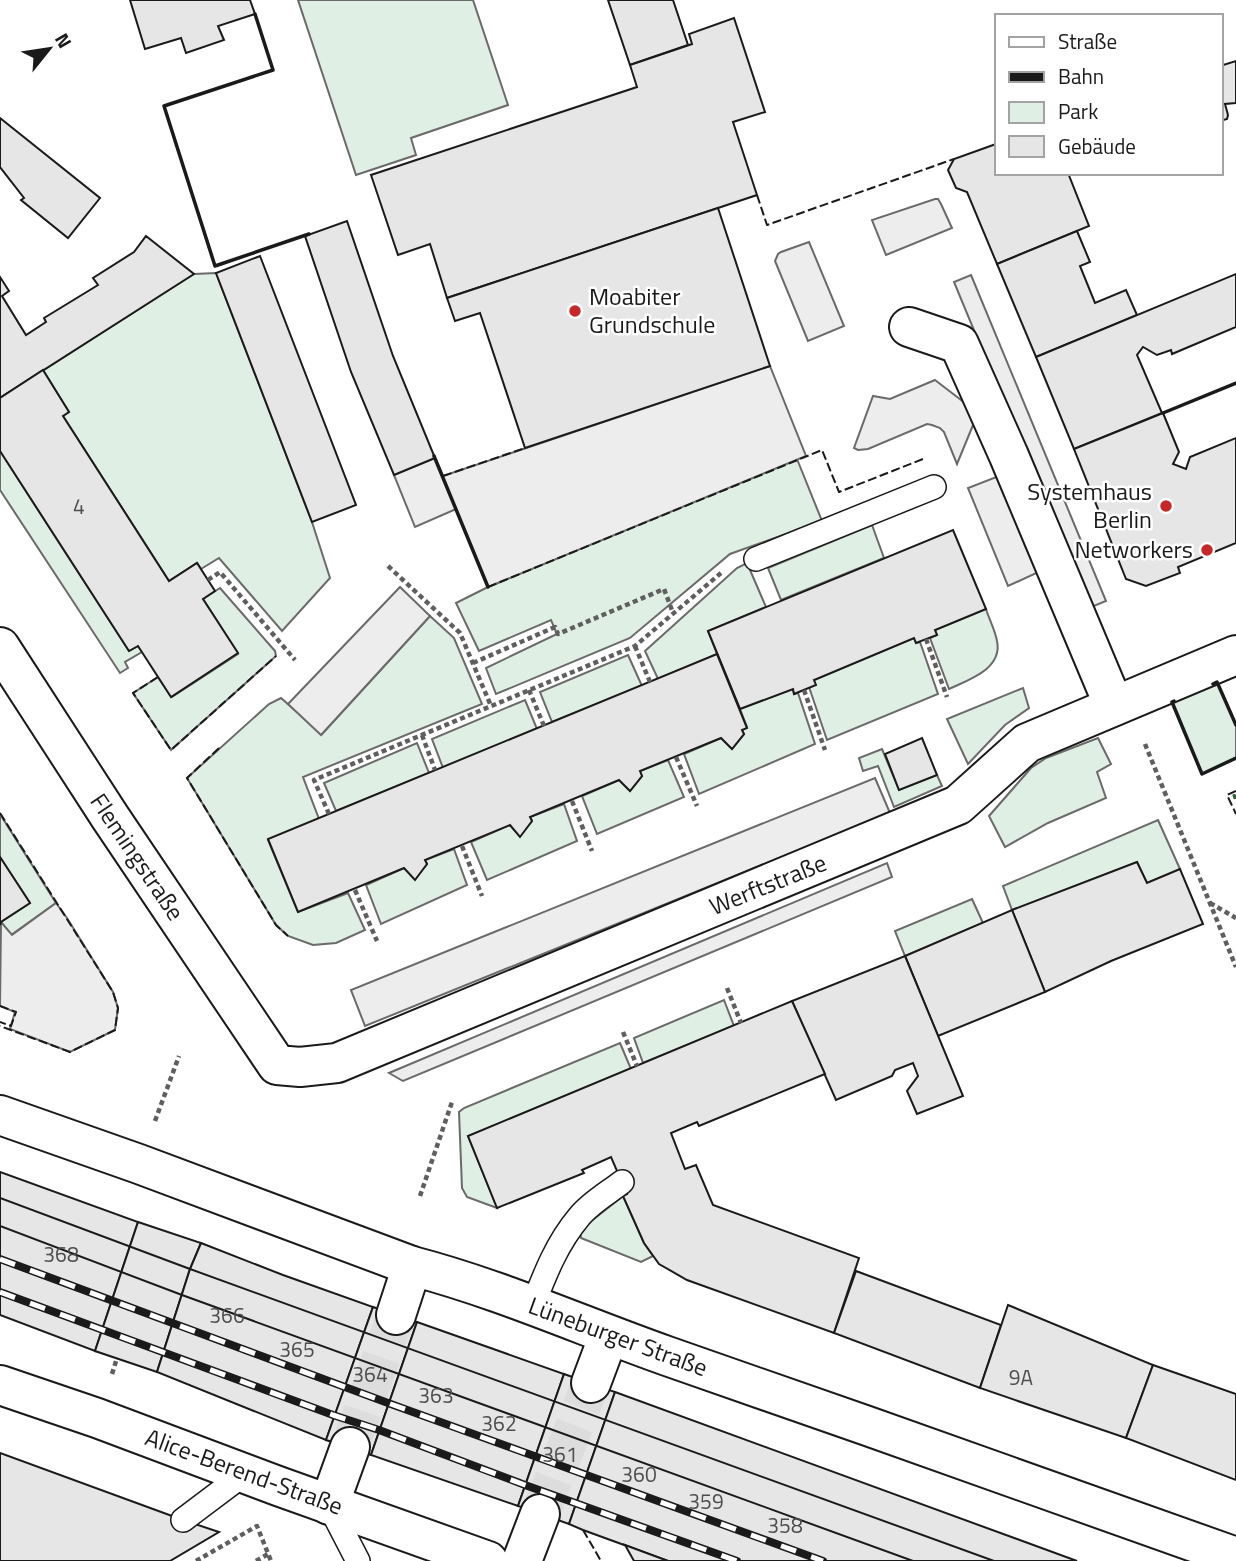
<svg xmlns="http://www.w3.org/2000/svg" width="1236" height="1561" font-family="'Titillium Web',sans-serif">
<rect width="100%" height="100%" fill="#fff"/>
<g fill="#e0efe3" stroke="#6a6a6a" stroke-width="2">
<polygon points="298,0 473,0 508,105 411,138 416,155 356,175"/>
<polygon points="216,273 312,522 330,578 282,631 219,558 201,569 197,563 169,581 63,416 69,412 43,370 194,274"/>
<polygon points="0,451 129,651 138,646 142,652 125,662 128,668 120,673 0,490"/>
<polygon points="797,459 822,521 730,554 630,638 496,694 486,668 557,634 551,620 479,651 456,603 488,587"/>
<polygon points="872,525 884,558 781,600 768,568"/>
<polygon points="747,563 766,607 708,631 717,654 658,679 645,651 737,568"/>
<polygon points="220,588 275,651 276,656 171,750 133,693 158,677 172,697 238,654 203,599"/>
<path d="M 986,609 C 989,619 995,630 997,641 C 1003,669 968,680 949,689 L 930,638 L 937,635 L 935,630 Z"/>
<polygon points="430,616 454,638 482,704 303,777 319,819 268,840 298,912 348,893 365,930 336,943 313,945 288,936 276,925 187,778 269,704 281,698 322,734"/>
<polygon points="914,638 916,643 920,642 938,694 827,740 809,687 814,680"/>
<polygon points="628,655 642,686 552,722 540,692"/>
<polygon points="1217,682 1236,725 1236,758 1202,774 1172,702"/>
<polygon points="1023,688 1029,708 1005,725 968,764 947,719"/>
<polygon points="793,689 794,694 798,693 815,744 699,794 684,754 721,738 732,749 744,734 742,730 747,727 740,709"/>
<polygon points="525,700 537,729 443,768 432,739"/>
<polygon points="1098,738 1111,764 1097,772 1106,798 1048,823 1005,847 989,816 1031,768 1046,758"/>
<polygon points="417,743 429,773 336,811 324,783"/>
<polygon points="882,749 899,790 937,775 942,786 894,807 878,766 863,771 859,758"/>
<polygon points="668,760 684,797 597,834 582,796 619,780 630,791 642,776 640,771"/>
<polygon points="564,804 577,841 487,880 471,842 510,825 520,836 532,821 530,817"/>
<polygon points="0,814 56,903 11,935 1,922 30,903 0,857"/>
<polygon points="1158,820 1180,869 1147,883 1137,862 1012,910 1003,886"/>
<polygon points="454,849 467,885 381,924 366,885 404,868 415,879 427,864 425,860"/>
<polygon points="972,899 983,923 905,956 895,931"/>
<polygon points="724,1000 734,1026 643,1063 634,1038"/>
<polygon points="620,1043 631,1069 468,1136 497,1208 467,1197 462,1188 459,1112 464,1108"/>
<polygon points="623,1196 644,1243 653,1256 641,1262 581,1238 580,1230"/>
</g>
<g fill="#ededed" stroke="#6a6a6a" stroke-width="2">
<polygon points="935,199 938,199 941,204 952,228 886,255 872,220"/>
<polygon points="809,242 844,326 808,341 775,261 778,254 781,252"/>
<polygon points="971,275 1106,601 1089,608 954,282"/>
<polygon points="770,366 806,456 488,587 456,509 415,527 394,475 435,458 443,476"/>
<polygon points="935,380 978,413 957,464 944,432 940,428 932,425 927,424 868,449 858,450 854,448 873,396 890,399"/>
<polygon points="1004,474 1043,570 1008,586 968,488"/>
<polygon points="400,587 430,616 321,735 288,704"/>
<polygon points="875,778 890,813 365,1026 351,990"/>
<polygon points="887,863 892,877 403,1081 389,1073"/>
<polygon points="56,903 67,918 113,992 118,1008 115,1030 70,1052 10,1029 15,1012 0,1006 1,922 12,935"/>
</g>
<g fill="#e6e6e6" stroke="#1a1a1a" stroke-width="2">
<polygon points="130,0 250,0 255,14 218,26 224,40 186,53 181,38 145,49"/>
<polygon points="608,0 673,0 688,45 630,65"/>
<polygon points="734,18 765,112 733,122 757,195 447,298 430,244 398,255 371,175 637,87 630,65 692,44 689,34"/>
<polygon points="1236,61 1236,103 1225,104 1228,115 1227,119 1220,121 1220,66"/>
<polygon points="0,118 100,198 68,238 21,200 24,198 0,167"/>
<polygon points="996,144 996,173 1068,173 1089,226 997,264 967,192 956,188 948,170 954,159"/>
<polygon points="718,208 770,366 525,448 480,313 455,321 447,298"/>
<polygon points="347,221 393,356 435,458 394,475 351,372 305,236"/>
<polygon points="1077,231 1090,262 1080,266 1095,303 1126,290 1137,315 1036,357 997,264"/>
<polygon points="146,236 194,274 0,398 0,277 9,291 2,296 26,335 46,322 44,318 98,285 93,278 134,252"/>
<polygon points="260,256 356,505 312,522 216,273"/>
<polygon points="1236,274 1236,327 1172,354 1171,350 1157,355 1143,347 1137,355 1162,413 1074,449 1036,357"/>
<polygon points="43,370 69,412 63,416 169,581 197,563 215,591 203,599 238,653 171,697 138,646 129,651 0,451 0,398"/>
<polygon points="1163,413 1179,452 1173,464 1186,469 1190,457 1236,438 1236,543 1178,567 1180,573 1146,586 1126,579 1074,449"/>
<polygon points="953,530 986,609 935,630 937,635 916,643 914,638 814,680 816,685 794,694 793,689 740,709 708,631"/>
<polygon points="717,654 747,728 742,730 744,734 732,749 721,738 640,771 642,776 630,791 619,780 530,817 532,821 520,837 510,825 425,860 427,864 415,880 404,868 298,912 268,839"/>
<polygon points="922,738 937,775 899,790 885,754"/>
<polygon points="0,857 30,903 1,922 0,925"/>
<polygon points="1137,862 1147,883 1180,869 1203,924 1111,961 1045,992 1012,910"/>
<polygon points="1012,910 1045,992 938,1036 905,956"/>
<polygon points="905,956 963,1096 917,1114 907,1091 918,1076 913,1063 895,1070 892,1076 836,1100 792,1001"/>
<polygon points="792,1001 825,1074 699,1126 697,1122 671,1133 685,1169 696,1165 713,1205 859,1258 834,1333 687,1280 659,1264 644,1243 623,1196 627,1194 611,1157 582,1170 584,1173 497,1208 468,1136"/>
<polygon points="0,1172 138,1222 95,1351 0,1315"/>
<polygon points="138,1222 201,1243 190,1269 157,1372 95,1351"/>
<polygon points="201,1243 283,1275 373,1307 326,1440 157,1372 190,1269"/>
<polygon points="856,1271 1001,1325 980,1388 834,1333"/>
<polygon points="1008,1305 1153,1365 1126,1438 980,1388"/>
<polygon points="373,1307 417,1322 371,1455 326,1440"/>
<polygon points="417,1322 564,1374 518,1506 371,1455"/>
<polygon points="1153,1365 1236,1394 1236,1480 1126,1438"/>
<polygon points="564,1374 615,1392 569,1524 518,1506"/>
<polygon points="615,1392 1077,1561 668,1561 583,1530 569,1524"/>
<polygon points="0,1453 183,1520 219,1532 170,1561 0,1561"/>
<polygon points="625,1545 668,1561 634,1561"/>
</g>
<g fill="none" stroke-linecap="round" stroke-linejoin="round">
<g stroke="#ddd" stroke-width="38" stroke-dasharray="38 19" stroke-linecap="butt">
<polyline points="350,1447 396,1315"/>
<polyline points="540,1514 591,1383"/>
</g>
<g stroke="#1a1a1a" stroke-width="26">
<g id="service">
<polyline points="756,559 934,487"/>
<path d="M 533,1305 C 545,1274 557,1243 579,1217 C 590,1203 608,1193 622,1182"/>
<polyline points="329,1505 358,1561"/>
<polyline points="183,1520 244,1474"/>
</g>
</g>
<g stroke="#1a1a1a" stroke-width="42">
<g id="minor">
<polyline points="909,327 959,344 1009,456 1114,706"/>
<polyline points="0,647 110,817 277,1065 300,1067 337,1063 958,805 1027,743 1236,655"/>
<path d="M 0,1115 L 139,1164 L 412,1266 C 500,1289 582,1326 667,1356 C 857,1422 1047,1489 1236,1557"/>
<polyline points="396,1315 412,1266"/>
<polyline points="591,1383 609,1335"/>
<polyline points="0,1385 97,1418 278,1486 488,1561"/>
<polyline points="329,1505 350,1447"/>
<polyline points="522,1561 540,1514"/>
</g>
</g>
<g stroke="#5f5f5f" stroke-width="4.5" stroke-dasharray="5 3.5" stroke-linecap="butt">
<polyline points="388,566 460,633 491,706"/>
<polyline points="208,580 220,572 295,660"/>
<polyline points="926,639 947,697"/>
<polyline points="635,646 650,682"/>
<polyline points="473,663 555,627 558,634 664,589 673,613"/>
<polyline points="529,690 544,726"/>
<polyline points="804,690 825,750"/>
<polyline points="422,735 435,770"/>
<polyline points="1145,744 1236,967"/>
<polyline points="676,757 697,806"/>
<polyline points="572,801 592,851"/>
<polyline points="329,814 314,780 635,646 721,573"/>
<polyline points="462,846 482,896"/>
<polyline points="355,890 377,941"/>
<polyline points="1210,903 1236,918"/>
<polyline points="727,988 741,1023"/>
<polyline points="623,1032 637,1066"/>
<polyline points="155,1121 179,1056"/>
<polyline points="420,1196 452,1102"/>
<polyline points="112,1374 117,1358"/>
<polyline points="196,1561 257,1526 271,1561"/>
<polyline points="256,1561 268,1554"/>
</g>
<use href="#service" stroke="#fff" stroke-width="23"/>
<use href="#minor" stroke="#fff" stroke-width="38"/>
<g stroke="#1a1a1a" stroke-width="2">
<polyline points="0,1198 190,1269 994,1561"/>
<polyline points="0,1226 182,1295 913,1561"/>
</g>
<g stroke="#1a1a1a" stroke-width="8">
<g id="rail">
<polyline points="0,1259 388,1403 823,1561"/>
<polyline points="0,1292 333,1415 379,1430 525,1485 737,1561"/>
</g>
</g>
<use href="#rail" stroke="#fff" stroke-width="5" stroke-dasharray="16" stroke-linecap="butt"/>
<polyline stroke="#2b5a34" stroke-width="5" stroke-dasharray="3.5 5" stroke-linecap="butt" points="1233,797 1236,796"/>
<g stroke="#1a1a1a" stroke-width="2" stroke-dasharray="9 3.5" stroke-linecap="butt">
<polyline points="757,195 767,225 954,159"/>
<polyline points="443,476 525,448"/>
<polyline points="488,587 822,450 839,492 923,459"/>
<polyline points="158,677 133,693 171,750 276,656"/>
<polyline points="219,748 187,778 276,925 288,936"/>
<polyline points="1236,791 1227,795 1236,814"/>
<polyline points="0,813 113,992 118,1008 115,1030 70,1052 0,1026"/>
<polyline points="0,1006 16,1012 11,1026 0,1022"/>
<polyline points="583,1530 601,1561"/>
</g>
<g stroke="#1a1a1a" stroke-width="3.5">
<polyline points="255,14 273,70 164,106 215,266 309,234"/>
<polyline points="1163,413 1236,383"/>
<polyline points="434,456 488,587"/>
<polyline points="1213,684 1217,682 1236,725"/>
<polyline points="1174,701 1172,702 1202,774 1236,758"/>
</g>
</g>
<g fill="#c62828" stroke="#fff" stroke-width="2.5">
<circle cx="575" cy="311" r="7"/>
<circle cx="1166" cy="506" r="7"/>
<circle cx="1207" cy="550" r="7"/>
</g>
<g text-anchor="middle" stroke-width="5" stroke-linejoin="round" paint-order="stroke">
<g font-size="21" fill="#4d4d4d">
<text x="79" y="514">4</text>
<text x="61" y="1262">368</text>
<text x="227" y="1323">366</text>
<text x="297" y="1357">365</text>
<text x="370" y="1382">364</text>
<text x="1021" y="1385">9A</text>
<text x="436" y="1403">363</text>
<text x="499" y="1431">362</text>
<text x="560" y="1462">361</text>
<text x="639" y="1482">360</text>
<text x="706" y="1509">359</text>
<text x="785" y="1533">358</text>
</g>
<g font-size="24" fill="#1a1a1a" stroke="#fff" text-anchor="end">
<text x="589" y="305" text-anchor="start">Moabiter<tspan x="589" dy="28">Grundschule</tspan></text>
<text x="1152" y="500">Systemhaus<tspan x="1152" dy="28">Berlin</tspan></text>
<text x="1193" y="558">Networkers</text>
</g>
<g font-size="24" fill="#1a1a1a" stroke="#fff">
<text transform="translate(137 857) rotate(56)" y="8">Flemingstraße</text>
<text transform="translate(768 885) rotate(-22)" y="8">Werftstraße</text>
<text transform="translate(618 1337) rotate(20)" y="8">Lüneburger Straße</text>
<text transform="translate(244 1472) rotate(20)" y="8">Alice-Berend-Straße</text>
</g>
</g>
<rect x="995" y="14" width="228" height="161" fill="#ffffff" stroke="#a3a3a3" stroke-width="2"/>
<rect x="1009" y="37" width="35" height="10" fill="#ffffff" stroke="#a3a3a3" stroke-width="2"/>
<text x="1058" y="49" font-size="21" fill="#1a1a1a">Straße</text>
<rect x="1009" y="72" width="35" height="10" fill="#1a1a1a" stroke="#a3a3a3" stroke-width="2"/>
<text x="1058" y="84" font-size="21" fill="#1a1a1a">Bahn</text>
<rect x="1009" y="102" width="35" height="21" fill="#e0efe3" stroke="#a3a3a3" stroke-width="2"/>
<text x="1058" y="119" font-size="21" fill="#1a1a1a">Park</text>
<rect x="1009" y="136" width="35" height="21" fill="#e6e6e6" stroke="#a3a3a3" stroke-width="2"/>
<text x="1058" y="154" font-size="21" fill="#1a1a1a">Gebäude</text>
<g transform="translate(49 49) rotate(60)" stroke="#ffffff" stroke-width="5" paint-order="stroke">
<path d="M0-5L12 26L0 18L-12 26Z" fill="#1a1a1a"/>
<text y="-10" font-size="19" font-weight="bold" text-anchor="middle" fill="#1a1a1a">N</text>
</g>
</svg>
